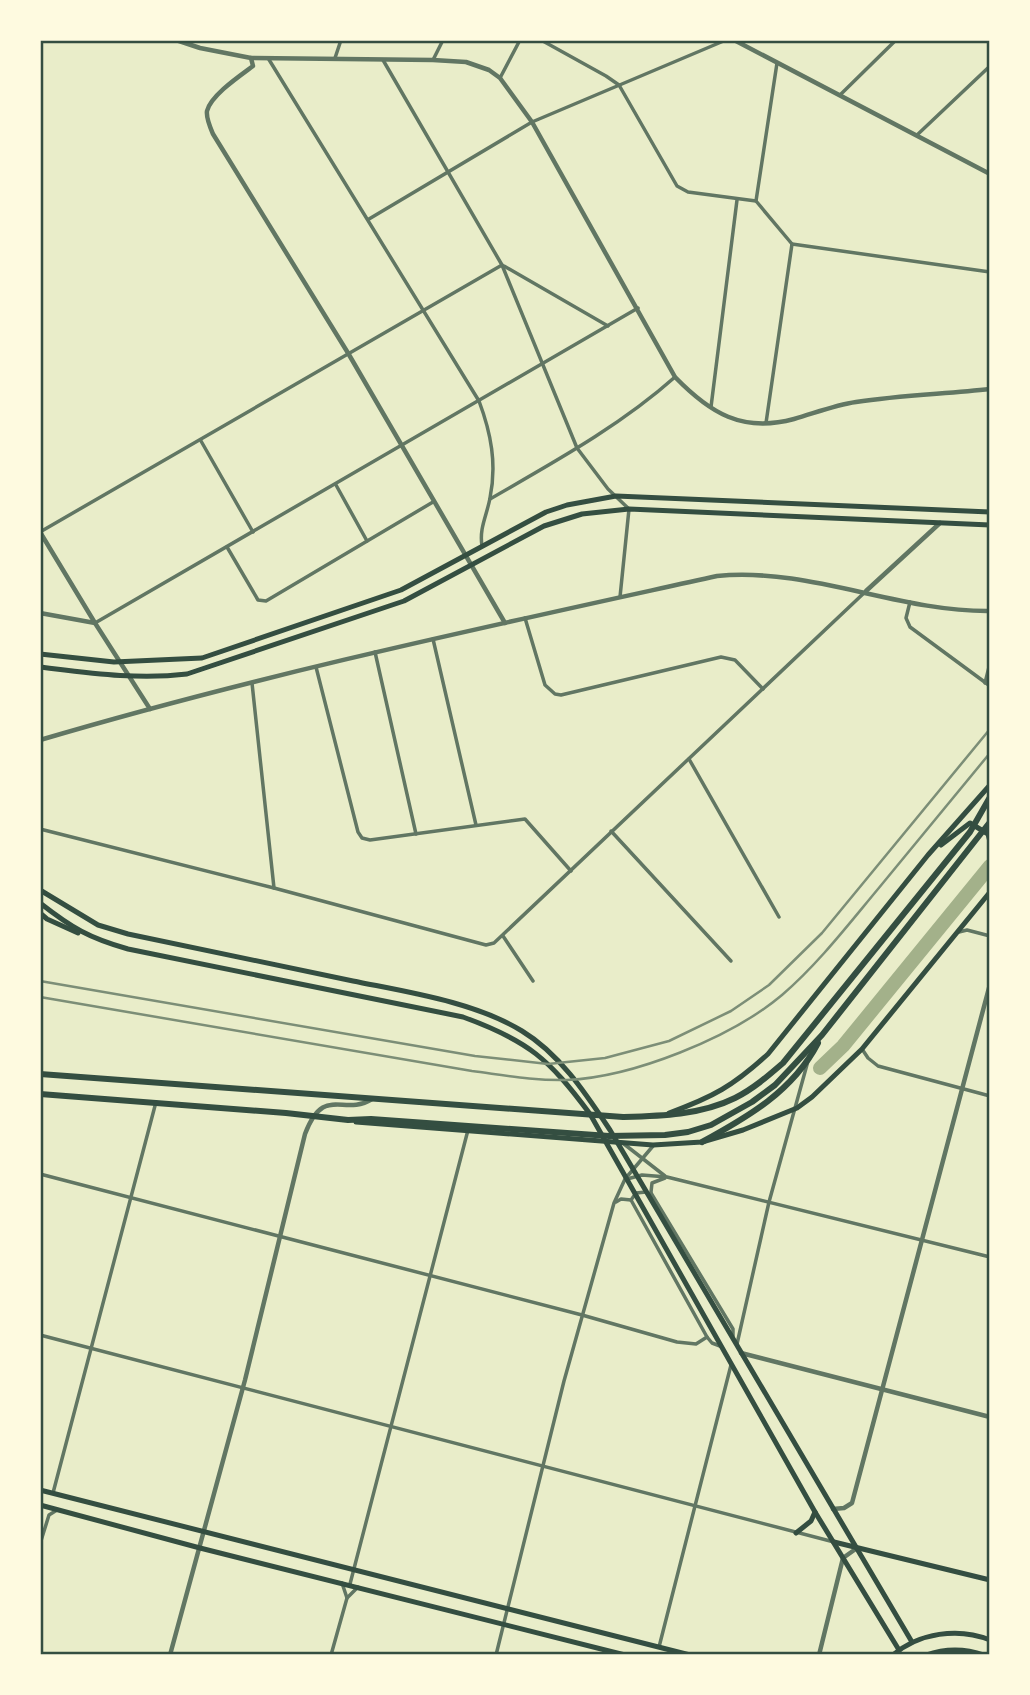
<svg xmlns="http://www.w3.org/2000/svg" width="1030" height="1695" font-family="'DM Sans',sans-serif">
<rect width="100%" height="100%" fill="#e9edc9"/>
<g fill="none" stroke-linecap="round" stroke-linejoin="round">
<polyline stroke="#a3b18a" stroke-width="14" points="820,1068 843,1046 990,866"/>
<g stroke="#617663" stroke-width="3.5">
<polyline points="541,40 606,76 619,85 677,186 688,192 756,201"/>
<path d="M 268,58 L 479,401 C 491,433 497,464 490,498 C 487,515 479,528 482,546"/>
<polyline points="335,58 341,40"/>
<polyline points="383,60 502,265 577,448 608,489 629,509 620,597"/>
<polyline points="433,60 443,40"/>
<polyline points="500,78 520,40"/>
<polyline points="840,95 896,40"/>
<polyline points="917,135 990,66"/>
<polyline points="369,219 532,122 726,40"/>
<polyline points="792,244 990,272"/>
<polyline points="504,266 608,326"/>
<polyline points="711,407 737,200"/>
<polyline points="766,423 792,244 756,201 777,63"/>
<polyline points="201,441 253,532"/>
<polyline points="336,485 367,541"/>
<path d="M 490,499 C 554,462 620,426 675,377"/>
<polyline points="40,532 502,265"/>
<polyline points="227,547 258,600 266,601 433,502"/>
<polyline points="910,602 906,618 910,627 990,686"/>
<polyline points="525,618 545,685 555,694 561,695 721,657 735,660 763,689"/>
<polyline points="95,623 638,308"/>
<polyline points="433,639 476,825"/>
<polyline points="375,652 416,834"/>
<polyline points="316,667 358,832 362,838 370,840 525,819 571,871"/>
<polyline points="252,683 274,888"/>
<polyline points="985,683 990,663"/>
<polyline points="689,759 779,917"/>
<polyline points="40,829 274,888 486,945 494,943 864,593"/>
<polyline points="611,831 731,961"/>
<polyline points="959,932 967,930 990,936"/>
<polyline points="503,936 533,981"/>
<polyline points="862,1049 868,1058 878,1066 990,1096"/>
<polyline points="624,1144 665,1176"/>
<polyline points="40,1174 582,1315 677,1342 696,1344 707,1337"/>
<polyline points="627,1179 642,1175 667,1177 990,1257"/>
<polyline points="651,1192 652,1183 665,1178"/>
<polyline points="651,1193 733,1329 733,1336"/>
<polyline points="631,1200 707,1337 712,1343 720,1346"/>
<polyline points="631,1200 636,1193 646,1192"/>
<polyline points="616,1202 621,1199 631,1200"/>
<polyline points="40,1335 834,1542"/>
<polyline points="737,1344 769,1202 808,1061"/>
<polyline points="53,1493 156,1102"/>
<polyline points="40,1544 49,1515 57,1510"/>
<polyline points="342,1583 347,1598"/>
<polyline points="350,1584 468,1130"/>
<polyline points="659,1647 731,1365"/>
<polyline points="331,1655 347,1598 358,1587"/>
<polyline points="496,1655 564,1381 614,1203 625,1179 653,1146"/>
</g>
<g stroke="#617663" stroke-width="4.5">
<path d="M 176,40 L 200,48 L 251,58 L 433,60 L 466,62 L 489,70 L 500,78 L 532,122 L 675,377 C 710,413 742,433 794,419 C 815,413 835,405 856,402 C 900,395 945,394 990,389"/>
<polyline points="734,40 990,174"/>
<path d="M 251,58 L 253,66 C 241,75 211,95 207,111 C 206,118 210,127 213,134 L 348,353 L 505,623"/>
<polyline points="40,532 95,623 150,709"/>
<polyline points="866,591 940,523"/>
<polyline points="40,613 95,623"/>
<path d="M 40,740 C 263,674 490,626 717,576 C 810,567 898,612 990,611"/>
<polyline points="741,1353 990,1417"/>
<polyline points="833,1509 844,1508 852,1503 990,984"/>
<path d="M 170,1655 L 245,1380 L 305,1134 C 324,1084 343,1117 372,1099"/>
<polyline points="819,1655 843,1558 857,1548"/>
</g>
<g stroke="#344e41" stroke-width="5">
<path d="M 40,890 L 98,925 L 128,934 C 203,950 278,966 353,981 C 407,992 475,1002 522,1031 C 560,1054 586,1094 610,1130 L 912,1642"/>
<path d="M 40,903 C 72,928 89,938 128,949 L 463,1017 C 529,1041 549,1059 590,1114 L 815,1512 L 899,1650"/>
<polyline points="40,913 47,919 78,933"/>
<polyline points="40,1490 690,1655"/>
<polyline points="40,1505 200,1548 625,1655"/>
<polyline points="796,1533 811,1521 815,1512"/>
<polyline points="834,1542 990,1580"/>
<path d="M 893,1655 C 919,1633 958,1627 990,1640"/>
</g>
<g stroke="#344e41" stroke-width="5">
<polyline points="40,654 114,662 202,658 401,590 546,512 567,505 616,496 990,512"/>
<path d="M 40,667 C 90,673 137,680 187,674 L 404,601 L 544,526 L 582,514 L 629,509 L 990,525"/>
<polyline points="941,845 970,823 988,834 990,842"/>
<path d="M 669,1113 C 713,1097 733,1086 768,1054 L 928,855 L 990,785"/>
<polyline points="356,1122 653,1145 702,1142 743,1130 797,1108 812,1097 862,1049 990,892"/>
<path d="M 926,1655 C 946,1648 964,1648 984,1655"/>
</g>
<g stroke="#344e41" stroke-width="6">
<path d="M 40,1074 L 623,1117 C 660,1116 701,1115 735,1098 C 753,1089 768,1076 783,1063 L 970,832 L 990,797"/>
<polyline points="40,1094 286,1113 348,1120 371,1119 609,1136 665,1135 688,1132 711,1125 752,1102 775,1085 822,1035 990,822"/>
<path d="M 702,1142 C 748,1117 793,1091 818,1043"/>
</g>
<g stroke="#7c8e77" stroke-width="2.5">
<polyline points="40,981 475,1056 548,1064 605,1058 669,1041 731,1011 769,985 822,933 990,729"/>
<path d="M 40,997 L 472,1071 C 503,1075 535,1081 567,1080 C 633,1077 731,1038 782,995 C 818,964 848,925 878,889 C 916,843 953,798 990,753"/>
</g>
</g>
<rect width="1030" height="1695" fill="none" stroke="#fefae0" stroke-width="84"/>
<rect x="42" y="42" width="946" height="1611" fill="none" stroke="#344e41" stroke-width="2.5"/>
</svg>
